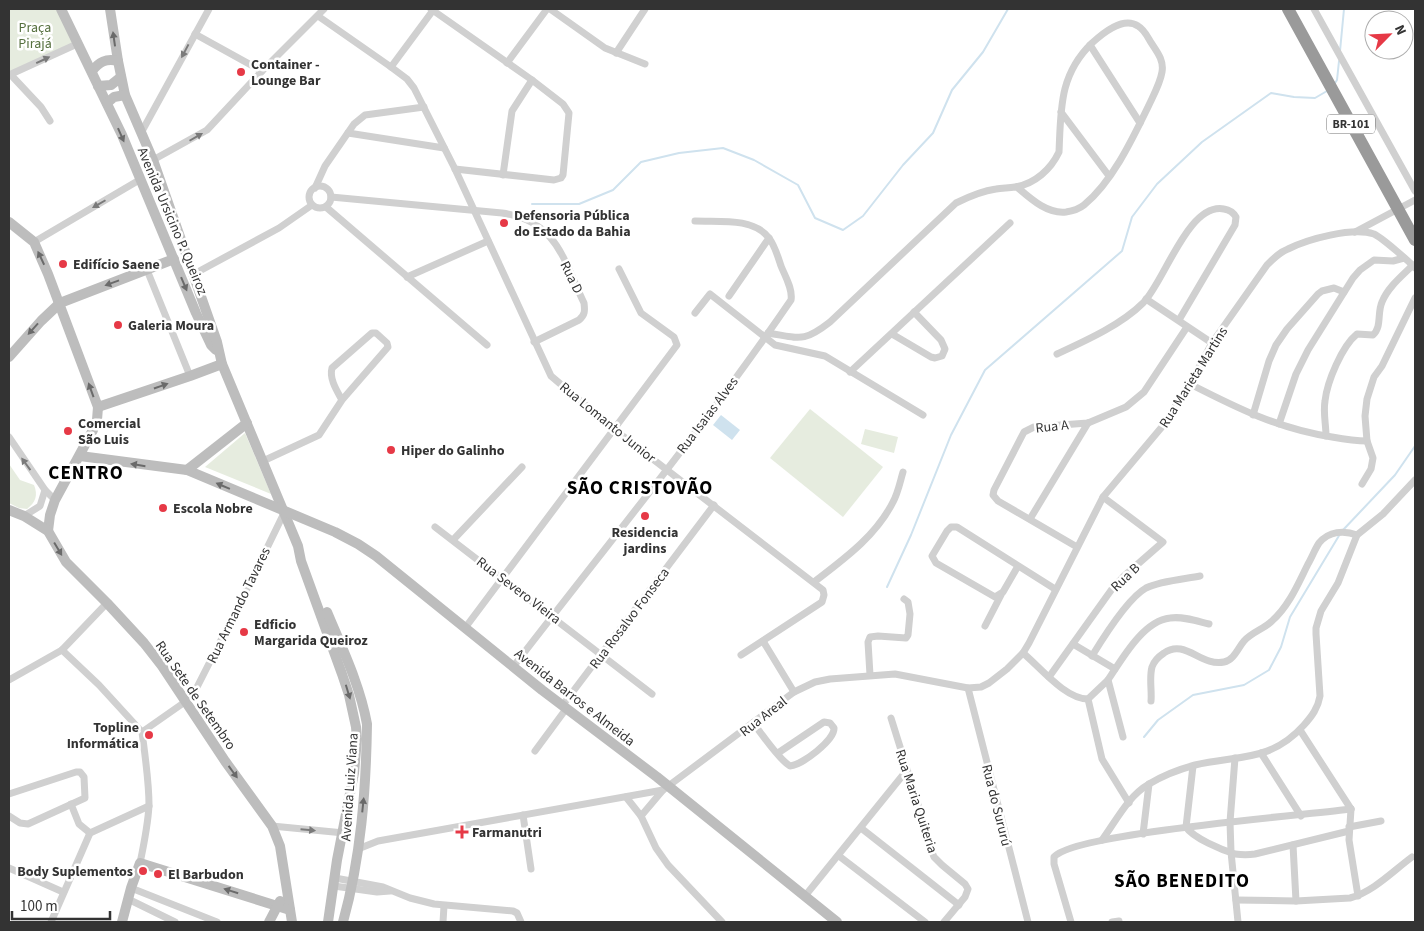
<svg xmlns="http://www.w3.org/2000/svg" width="1424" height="931" font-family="'Source Sans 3',sans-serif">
<rect width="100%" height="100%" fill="#fff"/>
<g fill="#e6ecdf">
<polygon points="9,9 61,9 77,44 9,75"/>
<polygon points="810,409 883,467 843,517 770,458"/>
<polygon points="865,429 898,437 894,453 861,444"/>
<polygon points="245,433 271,494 205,467"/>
<path d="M 9,464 L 20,480 L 34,485 C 38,495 36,502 27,509 L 19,508 L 9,503 Z"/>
</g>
<polygon fill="#cfe2ee" points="721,415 740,430 732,440 713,425"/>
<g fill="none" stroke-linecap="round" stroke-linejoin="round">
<g stroke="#cfe2ee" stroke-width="2">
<polyline points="1340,51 1344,9"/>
<polyline points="1335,83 1337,80 1339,61"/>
<polyline points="532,204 579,204 613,190 641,162 679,153 723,148 754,160 798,185 815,218 843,230 863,216 903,165 933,133 952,90 983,52 1008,9"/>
<polyline points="1343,530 1395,475 1415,446"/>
<polyline points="887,587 911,535 951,435 985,370 1122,251 1132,217 1157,184 1202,142 1271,93 1294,97 1315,98 1327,91"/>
<polyline points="1144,737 1158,720 1193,695 1244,685 1269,670 1281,647 1290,617 1340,534"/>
</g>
<g stroke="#d0d0d0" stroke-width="7">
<polyline points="431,9 532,80 563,104 569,113 563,175 561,178 554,180 455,169"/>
<polyline points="550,9 605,48 645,64"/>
<polyline points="1314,9 1415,191"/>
<polyline points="318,16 391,67 407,79 414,88 455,169 551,376 615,430 823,590 824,595 822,602 741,655"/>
<polyline points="195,34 262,71"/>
<polyline points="1090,45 1140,123"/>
<polyline points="616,53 645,9"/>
<polyline points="507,63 547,9"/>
<polyline points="391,67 434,9"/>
<polyline points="9,75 77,44"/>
<polyline points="11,75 41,107 50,121"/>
<polyline points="1061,112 1109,176"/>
<polyline points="141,133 209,9"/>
<polyline points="348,133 444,148"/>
<polyline points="153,160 207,130 262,71 324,9"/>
<polyline points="503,175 512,111 532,80"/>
<circle cx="320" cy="197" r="11"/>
<polyline points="315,188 325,166 354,124 365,115 424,107"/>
<path d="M 331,197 L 502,213 C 557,221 563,259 584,303 C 585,311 585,315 579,320 L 534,342"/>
<polyline points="326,207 487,345"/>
<polyline points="1355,232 1415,200"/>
<polyline points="34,242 141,179"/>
<polyline points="147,270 190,376"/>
<polyline points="194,274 279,228 312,205"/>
<polyline points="407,277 488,241"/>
<polyline points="729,296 769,238"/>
<polyline points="1146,299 1212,343"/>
<polyline points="695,313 710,294 775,345 825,356 923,415"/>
<path d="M 768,333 C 800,338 803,343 830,322 L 956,203 C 968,197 982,191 996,189 C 1002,188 1009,188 1015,187 C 1035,184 1051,169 1059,152 C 1061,109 1059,75 1092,43 C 1103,33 1123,16 1138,26 C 1145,30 1148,38 1152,44 C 1158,53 1164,61 1162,72 C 1160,84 1153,96 1148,107 C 1132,140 1112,182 1084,205 C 1079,209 1073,211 1066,212 C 1047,214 1031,199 1017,187"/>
<polyline points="892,334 931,357 935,358 942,356 945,349 941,340 914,312"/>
<path d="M 1057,354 C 1085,341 1121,325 1143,303 C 1164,283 1188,202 1224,209 C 1230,210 1233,212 1236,217 L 1235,225 L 1179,320"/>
<polyline points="850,372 1010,223"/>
<path d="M 1190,384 C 1237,408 1279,429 1332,437 C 1343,439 1355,441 1367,441"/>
<polyline points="1253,415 1269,361 1276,345 1287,329 1318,294 1322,291 1334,288 1344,292"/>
<polyline points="1279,424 1296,374 1308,350 1353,278 1360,270 1374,260 1393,261 1404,258"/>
<path d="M 1326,436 C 1326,425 1323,412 1325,401 C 1327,382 1342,346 1357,334 L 1373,335 C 1382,327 1377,313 1382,302 C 1388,287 1402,276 1413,265"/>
<polyline points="9,437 45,490 55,500"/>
<path d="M 263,461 L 319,435 L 342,400 L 388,347 L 387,343 L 376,333 L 372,333 L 332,368 C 329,379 337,391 342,400"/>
<polyline points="1362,484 1371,469 1373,458 1367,441 1365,416 1367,399 1374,377 1382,366 1415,298"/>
<polyline points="24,516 40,506 45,490"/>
<polyline points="1030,519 1088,423"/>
<polyline points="435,527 652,694"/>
<polyline points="453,540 522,467"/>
<polyline points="1077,547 998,501 993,495 994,490 1024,432 1034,427 1088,423 1126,407 1144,392 1187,327"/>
<polyline points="1018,566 1003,592 995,597 936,563 932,556 947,531 951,527 957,527 1055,589"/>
<path d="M 814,582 C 844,559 876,536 893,502 C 898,493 900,482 903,472"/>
<polyline points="985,626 1001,595"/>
<polyline points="465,628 677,345 674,337 641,313 619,269"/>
<polyline points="763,641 794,692"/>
<polyline points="1073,644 1115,669"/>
<polyline points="62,650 99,685 142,732"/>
<path d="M 1023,653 C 1040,667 1065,699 1088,699"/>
<path d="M 1092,656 C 1103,638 1128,598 1146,588 C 1160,581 1184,579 1200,576"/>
<path d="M 513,667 C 607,545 705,426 791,300 C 793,289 785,276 781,266 C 778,257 775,246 769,238 C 753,217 718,222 695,221"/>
<polyline points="870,675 868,642 870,637 878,636 906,638 908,635 910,614 908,602 904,599"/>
<polyline points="1049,677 1112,589 1123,577 1163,542 1103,497"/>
<polyline points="9,680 62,650 107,603"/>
<polyline points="1108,680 1088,699 1102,759 1129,803"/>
<polyline points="968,688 1028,922"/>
<path d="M 1151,701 C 1152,690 1149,678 1152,667 C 1154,661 1158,657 1164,653 C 1185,638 1201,667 1224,662 C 1234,660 1238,648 1244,641 C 1252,632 1264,629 1272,621 C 1289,606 1298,584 1308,564 C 1312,557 1315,549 1319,543 C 1329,531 1344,530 1357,535"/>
<polyline points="562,706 714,505"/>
<polyline points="891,718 917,801 928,842 934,857 942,865 965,884 968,889 965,897 944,922"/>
<path d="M 753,723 C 763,735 778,759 790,766 C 802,765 835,740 834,728 L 830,723 L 824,722 L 778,753"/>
<polyline points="1300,730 1351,809"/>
<polyline points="142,732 192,697 249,585 285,511"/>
<path d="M 1123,737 L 1108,680 C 1122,659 1143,621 1170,618 C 1183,616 1197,621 1209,624"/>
<polyline points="535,751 566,709"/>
<polyline points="1261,753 1301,816"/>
<polyline points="1235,758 1230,822 1231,852 1238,922"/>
<path d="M 1193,766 L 1186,827 C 1193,838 1222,850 1235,854 C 1242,855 1249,855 1255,854 L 1349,831"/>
<polyline points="9,794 76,772 80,772 84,777 85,798 28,824 20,823 9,816"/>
<polyline points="626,797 641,816 656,848 668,865 722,922"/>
<polyline points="71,804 79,824 90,833"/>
<polyline points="1351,809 1349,840 1358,896"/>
<polyline points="523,815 531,869"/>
<path d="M 641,816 L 663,790 L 794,692 L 815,682 L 830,679 L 895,674 L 968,688 L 981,687 L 989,683 L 1007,669 L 1023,653 L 1029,643 L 1103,497 L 1161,428 L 1190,384 L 1212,343 L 1267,265 C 1274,258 1280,252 1288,249 C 1308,239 1352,227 1374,234 C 1381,237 1410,262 1415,268"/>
<polyline points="272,826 344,833"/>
<polyline points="1349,827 1381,821"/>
<polyline points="861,828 959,905"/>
<polyline points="1143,834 1149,784"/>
<path d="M 1102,840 C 1116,821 1128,796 1149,784 C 1162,776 1180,769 1195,765 C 1239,755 1271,762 1304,725 C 1312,716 1318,708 1320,696 L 1316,634 L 1316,628 L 1321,611 L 1338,583 L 1357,535 L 1383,514 L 1415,480"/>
<polyline points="1293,845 1296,901"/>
<polyline points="358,849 378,841 663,790"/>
<polyline points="839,856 925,922"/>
<path d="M 140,863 C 144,844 148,825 149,805 C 149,781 145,756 142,732"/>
<polyline points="9,868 63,892"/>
<polyline points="335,878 383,887 410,898 434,904 513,911 517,913 521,922"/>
<polyline points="334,886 377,892 390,891"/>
<polyline points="131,888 217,922"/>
<polyline points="805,896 907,770"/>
<polyline points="128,899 175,922"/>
<path d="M 1236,900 L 1296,901 L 1350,898 C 1373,892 1393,871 1412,857"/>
<polyline points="51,922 90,833 149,806"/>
<polyline points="443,922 444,906"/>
<path d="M 1071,922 L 1054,864 L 1054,857 C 1073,833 1307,815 1351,809"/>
<polyline points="1112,922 1119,921"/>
</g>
<g stroke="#bdbdbd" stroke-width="10">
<polyline points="61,9 122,135 196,313 211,345 216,350"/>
<polyline points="110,9 118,61 125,95 153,160 217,342 222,364 298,546 301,561 342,674 349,695 356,727 357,739 354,773 337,860 328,922"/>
<path d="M 92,71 C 99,62 106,58 118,61"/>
<polyline points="98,86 111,85 121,77"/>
<polyline points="107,103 114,97 125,95"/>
<polyline points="9,222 34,242 48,274 98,407 97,420 93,430 55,500 50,515 48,531"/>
<polyline points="9,357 41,321 60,303 174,259"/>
<polyline points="98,407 190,376 222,364"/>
<polyline points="80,456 187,470 335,532 358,544 376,556 542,690 657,777 837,922"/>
<polyline points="187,470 247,423"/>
<polyline points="9,510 24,516 48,531 66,562 107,603 144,643 162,666 225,761 272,826 280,846 292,922"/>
<path d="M 327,612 C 342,648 360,685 367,724 C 366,791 361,857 343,922"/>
<polyline points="122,922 131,888 140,863 290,910"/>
<polyline points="269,922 280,901"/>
</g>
<polyline stroke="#9a9a9a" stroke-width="12" points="1288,9 1415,240"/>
</g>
<defs><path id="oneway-solid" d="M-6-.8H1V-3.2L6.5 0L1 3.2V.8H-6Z" transform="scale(1.25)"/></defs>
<g fill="#6a6a6a">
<use href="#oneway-solid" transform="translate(114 39) rotate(-98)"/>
<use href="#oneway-solid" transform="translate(121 135) rotate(66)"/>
<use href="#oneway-solid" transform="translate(41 258) rotate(-115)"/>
<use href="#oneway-solid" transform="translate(112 283) rotate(160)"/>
<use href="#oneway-solid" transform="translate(184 284) rotate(67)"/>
<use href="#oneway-solid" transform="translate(33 329) rotate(132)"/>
<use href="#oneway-solid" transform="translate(161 386) rotate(-19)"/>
<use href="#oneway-solid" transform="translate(91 390) rotate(-110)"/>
<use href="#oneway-solid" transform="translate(138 465) rotate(-171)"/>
<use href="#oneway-solid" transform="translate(223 486) rotate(-157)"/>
<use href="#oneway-solid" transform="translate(58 549) rotate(59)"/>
<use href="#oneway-solid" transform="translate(348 692) rotate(73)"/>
<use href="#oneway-solid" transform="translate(233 772) rotate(54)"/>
<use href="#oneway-solid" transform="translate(363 805) rotate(-84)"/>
<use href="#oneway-solid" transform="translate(231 891) rotate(-163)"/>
</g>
<g fill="#7a7a7a">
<use href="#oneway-solid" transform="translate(185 51) rotate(118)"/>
<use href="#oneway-solid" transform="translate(43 60) rotate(-25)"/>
<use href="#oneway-solid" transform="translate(196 137) rotate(-30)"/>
<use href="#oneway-solid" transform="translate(99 204) rotate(150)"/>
<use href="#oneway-solid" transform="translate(26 464) rotate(-126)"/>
<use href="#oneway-solid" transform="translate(308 830) rotate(5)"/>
</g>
<g fill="#e63946" stroke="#fff" stroke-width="2">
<circle cx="241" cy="72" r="5"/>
<circle cx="504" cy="223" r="5"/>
<circle cx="63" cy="264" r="5"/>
<circle cx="118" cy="325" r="5"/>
<circle cx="68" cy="431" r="5"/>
<circle cx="391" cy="450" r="5"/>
<circle cx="163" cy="508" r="5"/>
<circle cx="645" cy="516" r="5"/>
<circle cx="244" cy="632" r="5"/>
<circle cx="149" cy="735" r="5"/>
<path d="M459.5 824.5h5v5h5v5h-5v5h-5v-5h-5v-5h5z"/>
<circle cx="143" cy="871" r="5"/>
<circle cx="158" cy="874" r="5"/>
</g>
<g text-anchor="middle" stroke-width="5" stroke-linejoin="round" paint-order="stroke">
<rect fill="#fff" stroke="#707070" stroke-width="1" x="1327" y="114.5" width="48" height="19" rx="4"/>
<g font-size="12" font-weight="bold" fill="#333">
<text x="1351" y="128">BR-101</text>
</g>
<g font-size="14" fill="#56703f" stroke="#fff">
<text x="35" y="32">Praça<tspan x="35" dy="16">Pirajá</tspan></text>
</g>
<g font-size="14" font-weight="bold" fill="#333" stroke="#fff" text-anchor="start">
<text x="251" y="69">Container -<tspan x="251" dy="16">Lounge Bar</tspan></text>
<text x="514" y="220">Defensoria Pública<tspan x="514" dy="16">do Estado da Bahia</tspan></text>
<text x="73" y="269">Edifício Saene</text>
<text x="128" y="330">Galeria Moura</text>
<text x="78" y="428">Comercial<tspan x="78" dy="16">São Luis</tspan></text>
<text x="401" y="455">Hiper do Galinho</text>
<text x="173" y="513">Escola Nobre</text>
<text x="645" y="537" text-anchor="middle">Residencia<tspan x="645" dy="16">jardins</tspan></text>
<text x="254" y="629">Edficio<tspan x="254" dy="16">Margarida Queiroz</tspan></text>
<text x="139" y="732" text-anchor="end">Topline<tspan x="139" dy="16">Informática</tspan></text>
<text x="472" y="837">Farmanutri</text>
<text x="133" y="876" text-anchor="end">Body Suplementos</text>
<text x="168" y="879">El Barbudon</text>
</g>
<g font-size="14" fill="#333" stroke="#fff">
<text transform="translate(173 221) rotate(67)" y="5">Avenida Ursicino P. Queiroz</text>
<text transform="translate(572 277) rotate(64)" y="5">Rua D</text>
<text transform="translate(1193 377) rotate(-58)" y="5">Rua Marieta Martins</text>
<text transform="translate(707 415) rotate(-53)" y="5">Rua Isaias Alves</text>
<text transform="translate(608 422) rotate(39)" y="5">Rua Lomanto Junior</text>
<text transform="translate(1052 426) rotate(-6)" y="5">Rua A</text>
<text transform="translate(1125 577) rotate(-44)" y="5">Rua B</text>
<text transform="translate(519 590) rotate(37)" y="5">Rua Severo Vieira</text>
<text transform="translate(238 605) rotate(-64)" y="5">Rua Armando Tavares</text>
<text transform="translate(629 618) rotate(-53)" y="5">Rua Rosalvo Fonseca</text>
<text transform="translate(196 695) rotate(55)" y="5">Rua Sete de Setembro</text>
<text transform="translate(575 697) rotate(38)" y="5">Avenida Barros e Almeida</text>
<text transform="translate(763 716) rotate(-38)" y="5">Rua Areal</text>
<text transform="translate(349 787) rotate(-86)" y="5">Avenida Luiz Viana</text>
<text transform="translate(917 801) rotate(72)" y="5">Rua Maria Quiteria</text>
<text transform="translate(997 805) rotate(76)" y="5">Rua do Sururú</text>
</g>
<g font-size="19" font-weight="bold" letter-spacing="1" fill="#000" stroke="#fff">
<text x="86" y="479">CENTRO</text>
<text x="640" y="494">SÃO CRISTOVÃO</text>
<text x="1182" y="887">SÃO BENEDITO</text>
</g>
</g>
<rect width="1424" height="931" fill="none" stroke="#333333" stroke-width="20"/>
<g transform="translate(1389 35) rotate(66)"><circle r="24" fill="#ffffff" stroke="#adadad"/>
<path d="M0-4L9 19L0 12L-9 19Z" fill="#e63946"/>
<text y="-8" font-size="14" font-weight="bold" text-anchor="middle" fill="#333333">N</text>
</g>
<path d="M12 911v8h98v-8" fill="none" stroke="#333333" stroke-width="2.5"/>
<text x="20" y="911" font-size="15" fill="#333333" stroke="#ffffff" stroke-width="4" paint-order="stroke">100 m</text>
</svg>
